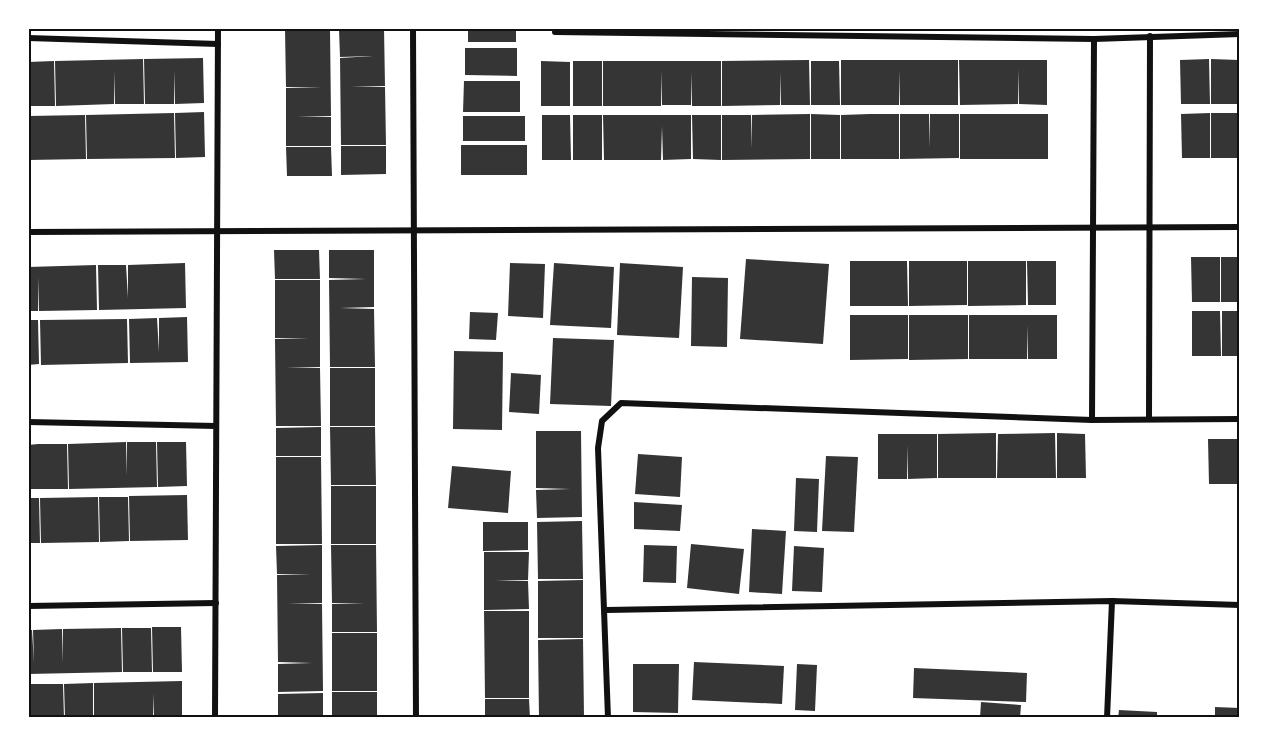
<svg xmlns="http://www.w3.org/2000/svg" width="1268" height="746" font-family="'DM Sans',sans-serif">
<rect width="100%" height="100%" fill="#fff"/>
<g fill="#353535">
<polygon points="384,28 385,86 351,87 385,87 386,145 341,145 340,58 373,56 340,57 339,29"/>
<rect x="468" y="28" width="48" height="14"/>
<polygon points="285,29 330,29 331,116 297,116 331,117 331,146 286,146 286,88 322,87 286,87"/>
<polygon points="465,48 517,48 517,76 465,75"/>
<polygon points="203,58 204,103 175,104 174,70 174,104 145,104 144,59"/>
<polygon points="143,59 144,104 115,104 114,71 114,104 56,106 55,61"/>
<polygon points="1209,59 1210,104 1181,104 1180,60"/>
<polygon points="1211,59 1239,60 1240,104 1211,104"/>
<polygon points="809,60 810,105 781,105 780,72 780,105 722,106 722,61"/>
<polygon points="841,60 958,60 958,105 900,105 899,70 899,105 841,105"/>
<polygon points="959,60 1047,60 1047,105 1019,104 1018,69 1018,104 960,105"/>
<polygon points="54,61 55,106 28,106 28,62"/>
<polygon points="541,61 570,62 570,106 541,106"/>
<rect x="573" y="61" width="29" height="45"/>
<polygon points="603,61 721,61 721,106 692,106 692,72 691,105 662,105 661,71 661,106 603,106"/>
<polygon points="811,61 839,61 840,105 811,105"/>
<polygon points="464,81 520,81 520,112 463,112"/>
<polygon points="204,112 205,157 176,158 175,113"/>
<polygon points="174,113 175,158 87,159 86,115"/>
<polygon points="1210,113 1210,158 1182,158 1181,114"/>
<rect x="1211" y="113" width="29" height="45"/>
<polygon points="810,114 810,159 722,160 722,115 751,115 752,149 752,115"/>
<polygon points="811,114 840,115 840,159 811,159"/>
<polygon points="870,114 899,114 899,159 841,159 841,115"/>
<polygon points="900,114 929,114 929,148 930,114 959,114 959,158 900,159"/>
<rect x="960" y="114" width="88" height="45"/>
<polygon points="85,115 86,159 28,160 28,116"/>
<polygon points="542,115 570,115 571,160 542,160"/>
<rect x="573" y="115" width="29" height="45"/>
<polygon points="603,115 691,115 691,159 663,160 662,126 661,160 604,160"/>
<polygon points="692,115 721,115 721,160 693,159"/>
<rect x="463" y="116" width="62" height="25"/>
<rect x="461" y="145" width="66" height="30"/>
<polygon points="341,146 386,146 386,174 341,175"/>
<polygon points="286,147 331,147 332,176 287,176"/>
<polygon points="274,250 319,250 320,279 275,279"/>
<polygon points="329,250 374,250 374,307 340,308 374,309 375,367 330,367 329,280 366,279 329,278"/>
<polygon points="1191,257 1220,257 1220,302 1192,302"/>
<rect x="1221" y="257" width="19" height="45"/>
<polygon points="746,259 829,264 823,344 740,339"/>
<polygon points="850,261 907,261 908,306 850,306"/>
<polygon points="909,261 967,261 967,305 909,306"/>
<polygon points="968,261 1026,261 1026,305 968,306"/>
<polygon points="1027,261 1056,261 1056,305 1028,305"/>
<polygon points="185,263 186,308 99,310 98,265 126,265 128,298 128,265"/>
<polygon points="510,263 545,264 543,318 508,316"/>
<polygon points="554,263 614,267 611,328 550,325"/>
<polygon points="620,263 683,267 679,338 617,335"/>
<polygon points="96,265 97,310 39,311 38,277 38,311 28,311 28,267"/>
<polygon points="692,277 728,278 727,347 691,346"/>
<polygon points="275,280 320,280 320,367 286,368 320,368 321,426 276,426 275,339 309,339 275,338"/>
<polygon points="1192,311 1220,311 1221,356 1192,356"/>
<rect x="1222" y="311" width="18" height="45"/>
<polygon points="470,312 498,313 496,340 469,339"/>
<polygon points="850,315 908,315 908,359 850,360"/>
<polygon points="909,315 968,315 968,359 909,360"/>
<polygon points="969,315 1057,315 1057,359 1028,359 1027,325 1027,359 969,359"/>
<polygon points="187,317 188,362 130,363 129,319 157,318 159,352 159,318"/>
<polygon points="127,319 128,363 41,365 40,320"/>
<polygon points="28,320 38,320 39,364 28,365"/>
<polygon points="553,338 614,340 611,406 550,404"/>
<polygon points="454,351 503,352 502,430 453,429"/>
<rect x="330" y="368" width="45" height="58"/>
<polygon points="511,373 541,375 539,414 509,412"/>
<polygon points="321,427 321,456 276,456 276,428"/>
<polygon points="330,427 375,427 376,485 331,485"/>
<polygon points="536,431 581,431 582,517 537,518 536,490 570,489 536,488"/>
<polygon points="996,433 996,478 938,478 938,434"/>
<polygon points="1055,433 1056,478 997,478 998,434"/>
<polygon points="1057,433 1085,434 1086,478 1057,478"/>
<polygon points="878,434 937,434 937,478 908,479 907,445 907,479 878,479"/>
<polygon points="1208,439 1240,439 1237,484 1209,484"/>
<polygon points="126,442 127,476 127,442 156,442 157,487 69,489 68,444"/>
<polygon points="157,442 186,442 187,486 158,487"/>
<polygon points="38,444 67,444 68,489 28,489 28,445"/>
<polygon points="638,454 682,457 680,497 635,494"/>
<polygon points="826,456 858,457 854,532 822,531"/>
<polygon points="276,457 321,457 322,544 276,544"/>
<polygon points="452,466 511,471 508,513 448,508"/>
<polygon points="796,478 819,479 817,532 794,531"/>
<rect x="331" y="486" width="45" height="58"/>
<polygon points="187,495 188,540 130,541 129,496"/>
<polygon points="98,497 99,542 41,543 40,498"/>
<polygon points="99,497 128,497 129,541 100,542"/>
<polygon points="28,498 39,498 40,543 28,543"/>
<polygon points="634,502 682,505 680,531 634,529"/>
<polygon points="582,521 583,579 538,579 537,522"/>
<polygon points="483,522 528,522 528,550 483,551"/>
<polygon points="752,529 786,531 782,594 749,592"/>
<polygon points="691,544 744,549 739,594 687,588"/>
<polygon points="322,545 322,603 288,604 322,604 323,691 278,692 278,664 312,663 278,662 277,575 311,574 277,574 276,546"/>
<polygon points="331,545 376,545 377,632 332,632 332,604 365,604 332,603"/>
<polygon points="644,545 677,546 676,583 643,582"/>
<polygon points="794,546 824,548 822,592 792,591"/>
<polygon points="484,552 529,552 528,580 495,580 528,581 529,609 484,610"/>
<polygon points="583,580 583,638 538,638 538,581"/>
<polygon points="484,611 529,611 529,698 485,698"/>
<polygon points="152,627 181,627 182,672 153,672"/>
<polygon points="121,628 122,672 28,674 28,630 32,630 34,663 33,630 62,629 63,663 63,629"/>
<polygon points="122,628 151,628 152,672 123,672"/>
<rect x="332" y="633" width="45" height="58"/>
<polygon points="583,639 584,718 539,718 538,640"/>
<polygon points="694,662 784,666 782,704 692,700"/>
<polygon points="633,664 679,664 678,713 633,712"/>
<polygon points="797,664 817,665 815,711 795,710"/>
<polygon points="914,668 1027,673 1026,702 913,698"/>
<polygon points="182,681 182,718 154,718 153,693 153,718 94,718 94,683"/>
<polygon points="93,683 93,718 65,718 64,684"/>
<polygon points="28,684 63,684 64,718 28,718"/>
<rect x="332" y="692" width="45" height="26"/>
<polygon points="323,693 323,718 278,718 278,694"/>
<polygon points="485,699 529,699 530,718 485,718"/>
<polygon points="981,702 1021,705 1020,718 980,718"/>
<polygon points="1215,707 1240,708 1240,718 1215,718"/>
<polygon points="1119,710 1157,712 1157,718 1118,718"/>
</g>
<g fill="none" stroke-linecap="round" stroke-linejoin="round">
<g stroke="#111" stroke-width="6">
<polyline points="413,28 416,718"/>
<polyline points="555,32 1094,39 1240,34"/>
<polyline points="28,38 218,44"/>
<polyline points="28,232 1240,227"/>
<polyline points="1149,419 1150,36"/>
<polyline points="1092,420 1094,39"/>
<polyline points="28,422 216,426"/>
<polyline points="28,606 216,603"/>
<polyline points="606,610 1112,601 1240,605"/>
<polyline points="215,718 218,28"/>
<polyline points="608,718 598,448 602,421 621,403 1092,420 1240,419"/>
<polyline points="1107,718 1112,601"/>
</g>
</g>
<rect width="1268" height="746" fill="none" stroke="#ffffff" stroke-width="60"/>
<rect x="30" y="30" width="1208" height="686" fill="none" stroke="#111" stroke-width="2"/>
</svg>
